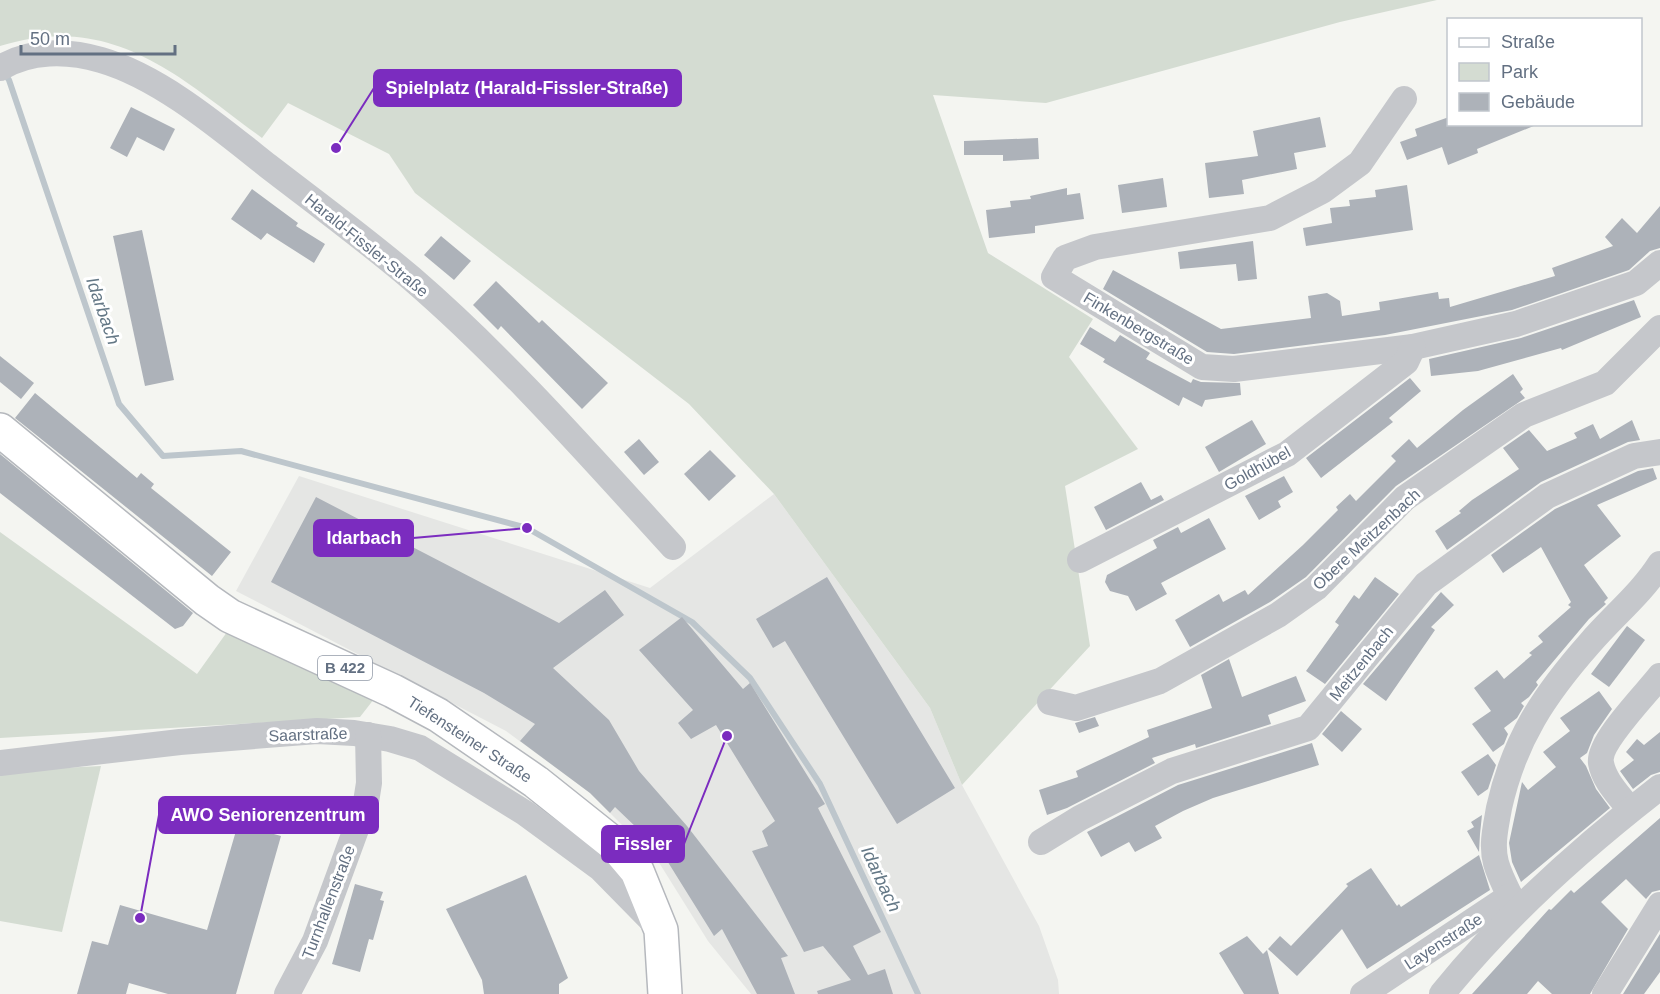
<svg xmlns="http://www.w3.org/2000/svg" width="1660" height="994" font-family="Helvetica,sans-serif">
<rect width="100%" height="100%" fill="#f4f5f1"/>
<polygon fill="#e5e6e4" points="299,476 650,588 774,494 930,708 962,785 1039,926 1058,980 1059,994 751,994 708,941 658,861 590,793 506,731 236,591"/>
<g fill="#d4dcd2">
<path d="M 0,0 L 1437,0 L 1340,22 L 1046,103 L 933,95 L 988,253 L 1093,319 L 1069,357 L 1138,449 L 1065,486 L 1090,646 L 962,785 L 930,708 L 774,494 L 689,404 L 415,193 L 389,154 L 288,103 L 262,138 C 178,76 112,11 0,46 Z"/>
<polygon points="0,532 197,674 227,632 374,699 360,717 0,738"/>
<polygon points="101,766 62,932 0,921 0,771"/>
</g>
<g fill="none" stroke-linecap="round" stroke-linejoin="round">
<polyline stroke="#bdc6cc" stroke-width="6" points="4,73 9,80 119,404 163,456 241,451 527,528 692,622 750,678 820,784 918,994"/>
</g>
<g fill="#adb2b9">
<polygon points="131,107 175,129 164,151 137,137 127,157 110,148"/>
<polygon points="1320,117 1326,147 1294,153 1297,169 1242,180 1244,194 1209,198 1205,163 1258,156 1253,131"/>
<polygon points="1449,117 1449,124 1536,125 1477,149 1478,153 1448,165 1442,147 1407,160 1400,142 1417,136 1415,129"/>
<polygon points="1038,138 1039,159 1003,161 1003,155 964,155 964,141"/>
<polygon points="1163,178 1167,207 1122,213 1118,185"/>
<polygon points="1407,185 1413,230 1306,246 1303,228 1332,223 1330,208 1350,206 1349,200 1376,197 1375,190"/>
<polygon points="1067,188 1067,195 1080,193 1084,219 1035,226 1035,233 989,238 986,210 1011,207 1010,201 1031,199 1030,196"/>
<polygon points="252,189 298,223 296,226 325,244 314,263 267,233 261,240 231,219"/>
<polygon points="1660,206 1660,248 1650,251 1629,270 1512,310 1385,335 1234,354 1207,352 1103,289 1113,270 1221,329 1311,318 1308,296 1327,293 1340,301 1342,316 1380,310 1379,302 1438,292 1439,299 1449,298 1450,307 1555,276 1552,268 1613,246 1605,237 1622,218 1637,233"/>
<polygon points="142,230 174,380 145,386 113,236"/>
<polygon points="441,236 471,261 454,280 424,255"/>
<polygon points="1253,241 1257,279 1238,281 1236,264 1180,269 1178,252"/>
<polygon points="496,281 539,323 542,320 608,383 582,409 501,326 498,330 473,305"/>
<polygon points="1634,300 1641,317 1562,350 1561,348 1478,371 1431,376 1429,359 1521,338"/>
<polygon points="1090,327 1115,342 1120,335 1150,353 1146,359 1191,383 1193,379 1201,382 1240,383 1241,395 1205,400 1202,407 1183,397 1179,406 1103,362 1105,359 1080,344"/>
<polygon points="0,356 34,383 21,399 0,382"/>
<polygon points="1513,374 1523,389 1520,392 1525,398 1396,486 1306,577 1270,602 1190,647 1175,620 1219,594 1223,602 1245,590 1248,595 1303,545 1338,510 1336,507 1350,494 1356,501 1396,461 1391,456 1409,439 1417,448 1463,410"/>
<polygon points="1410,378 1421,391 1389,418 1393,422 1321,478 1306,458"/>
<polygon points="35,393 137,478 141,473 154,484 151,488 231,552 212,576 15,418"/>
<polygon points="1252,420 1266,444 1219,472 1205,447"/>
<polygon points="1632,420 1640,440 1628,442 1541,482 1447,550 1435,531 1461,513 1459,511 1472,500 1519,469 1503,448 1529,430 1547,451 1577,438 1574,433 1593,424 1600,439"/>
<polygon points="639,439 659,462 644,475 624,452"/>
<polygon points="710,450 736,476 709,501 684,474"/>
<polygon points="0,454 193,613 183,626 175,629 0,493"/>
<polygon points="1653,468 1657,479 1597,505 1621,536 1584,565 1608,598 1604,602 1606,604 1589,619 1536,682 1538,685 1529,697 1521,703 1524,706 1517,718 1504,728 1508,734 1504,744 1493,752 1472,724 1491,711 1474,688 1497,670 1504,679 1532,655 1529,653 1543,642 1538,636 1571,607 1568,605 1571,602 1541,547 1503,573 1491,555 1555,509 1638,471"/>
<polygon points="1284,476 1293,492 1278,501 1281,507 1259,520 1245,496"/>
<polygon points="1141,482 1151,500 1161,495 1164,500 1106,530 1094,507"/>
<polygon points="316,497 559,623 605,590 624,615 553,668 609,720 639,771 687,826 788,956 781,958 795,994 757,994 722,929 714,936 661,851 615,807 610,813 590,793 520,741 535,724 484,693 271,582"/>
<polygon points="1209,518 1226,549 1161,583 1167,594 1136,611 1128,596 1110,591 1105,582 1107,575 1157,548 1153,540 1178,527 1181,533"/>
<polygon points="827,577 955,788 897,824 785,641 773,648 756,619"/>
<polygon points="1375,577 1399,594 1325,684 1306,671 1339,625 1335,622 1354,595 1359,599"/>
<polygon points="1441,592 1454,605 1431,627 1435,630 1386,701 1363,684"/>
<polygon points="682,617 743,689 750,683 825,804 818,808 881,932 853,946 868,975 885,969 893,994 818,994 817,991 851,980 823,946 804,952 752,851 768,846 762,831 775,821 716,725 691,739 678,723 693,710 639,650"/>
<polygon points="1627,626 1645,640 1609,687 1591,674"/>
<polygon points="1229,659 1242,697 1296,676 1306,701 1268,715 1271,724 1196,748 1195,744 1152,758 1155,763 1067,808 1047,815 1039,790 1078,777 1076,771 1149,737 1147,730 1212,708 1201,675"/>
<polygon points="1599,691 1612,709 1594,735 1587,753 1580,758 1586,766 1596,789 1610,808 1521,882 1512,862 1509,843 1522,782 1528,790 1556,767 1543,752 1570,731 1560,718"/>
<polygon points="1341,711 1362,729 1342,752 1322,734"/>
<polygon points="1095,717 1099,726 1079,733 1075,723"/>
<polygon points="1660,732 1660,772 1651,775 1633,789 1620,771 1634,760 1626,752 1637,739 1644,745"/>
<polygon points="1312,743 1319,765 1213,798 1183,811 1155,826 1162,838 1135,852 1129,842 1101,857 1087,832 1178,785"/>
<polygon points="1488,754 1496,765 1488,789 1478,796 1461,772"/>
<polygon points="1482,815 1480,834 1479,852 1467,831 1474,827 1471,822"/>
<polygon points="1660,818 1660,890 1652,892 1646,899 1626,879 1601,902 1628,929 1590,994 1552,994 1538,981 1527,994 1472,994 1549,909 1551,910 1571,890 1574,893"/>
<polygon points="238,824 281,836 236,994 168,994 129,983 126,994 77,994 92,941 108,945 120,905 207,930"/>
<polygon points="1479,855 1490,890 1367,969 1342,929 1297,976 1268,949 1280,936 1291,946 1348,886 1346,884 1371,868 1397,906 1399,904 1401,907"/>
<polygon points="526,875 568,978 559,984 559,994 484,994 482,980 446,909"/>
<polygon points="355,884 383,892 380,900 384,901 373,940 369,939 360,972 332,964"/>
<polygon points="1660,934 1660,972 1644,994 1623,994"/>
<polygon points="1247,936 1263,954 1267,950 1279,994 1244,994 1219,953"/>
</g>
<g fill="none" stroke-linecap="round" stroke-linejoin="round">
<g stroke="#b5b8bd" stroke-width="36">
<polyline id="major" points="0,430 207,600 230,616 393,691 438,715 536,782 615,845 637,871 661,930 665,994"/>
</g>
<g stroke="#c5c7cb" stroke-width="26">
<path d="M 0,68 C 30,50 67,50 101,60 C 160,77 220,128 268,166 C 316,203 365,239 411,278 C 505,359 589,455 673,547"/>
<polyline points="1404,99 1360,163 1322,191 1270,218 1095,247 1065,258 1054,277 1202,367 1234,369 1413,347 1516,324 1636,283 1660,263"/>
<polyline points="1080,560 1287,454 1406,362 1413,347"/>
<polyline points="1050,702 1076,708 1160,681 1278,615 1316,588 1405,498 1524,415 1605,383 1660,328"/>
<polyline points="0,763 180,742 317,731 354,733 390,739 420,748 525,813 600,868 654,923"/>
<path d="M 1630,810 C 1620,796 1604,781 1601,763 C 1597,743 1647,693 1660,676"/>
<polyline points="1041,842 1080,818 1172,771 1308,728 1426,584 1547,496 1634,456 1660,452"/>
<path d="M 1510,896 C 1505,886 1499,874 1496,863 C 1491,845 1496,826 1499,808 C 1514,740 1544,695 1590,643 C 1613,616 1641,594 1660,564"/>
<polyline points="287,994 315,941 366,802 369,783 368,735"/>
<polyline points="1363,994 1510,896 1518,909"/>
<path d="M 1442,994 C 1505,916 1581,848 1660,787"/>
<polyline points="1605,994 1660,905"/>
</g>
<use href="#major" stroke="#fff" stroke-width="33"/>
</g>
<g text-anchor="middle" stroke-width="6" stroke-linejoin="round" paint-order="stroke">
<rect fill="#fff" stroke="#929ba8" stroke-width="1.5" x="318" y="656" width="54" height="24" rx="4.5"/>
<g font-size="15" font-weight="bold" fill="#637082">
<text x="345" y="673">B 422</text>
</g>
<g font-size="16" fill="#637082" stroke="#fff">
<text transform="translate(367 245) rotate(39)" y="6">Harald-Fissler-Straße</text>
<text transform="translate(1139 328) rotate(31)" y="6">Finkenbergstraße</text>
<text transform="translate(1257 468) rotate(-29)" y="6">Goldhübel</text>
<text transform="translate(1366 539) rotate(-43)" y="6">Obere Meitzenbach</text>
<text transform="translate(1361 663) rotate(-51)" y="6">Meitzenbach</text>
<text transform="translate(308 734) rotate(-2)" y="6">Saarstraße</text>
<text transform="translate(470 739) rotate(33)" y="6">Tiefensteiner Straße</text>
<text transform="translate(328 902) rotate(-69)" y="6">Turnhallenstraße</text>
<text transform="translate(1443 941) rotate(-33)" y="6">Layenstraße</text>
</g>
<g font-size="18" font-style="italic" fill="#647886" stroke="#fff">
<text transform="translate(103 311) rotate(71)" y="6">Idarbach</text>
<text transform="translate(881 879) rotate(65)" y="6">Idarbach</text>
</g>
</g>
<path fill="none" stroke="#7b2cbf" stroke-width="2" d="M336 148L374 88M527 528L413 538M140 918L159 815M727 736L684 844"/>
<g fill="#7b2cbf" stroke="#fff" stroke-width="2">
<circle cx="336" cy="148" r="6"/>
<circle cx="527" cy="528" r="6"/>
<circle cx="140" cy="918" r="6"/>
<circle cx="727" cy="736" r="6"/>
</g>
<g fill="#7b2cbf" stroke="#7b2cbf" stroke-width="2">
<rect x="374" y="70" width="307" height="36" rx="6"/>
<rect x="314" y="520" width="99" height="36" rx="6"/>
<rect x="159" y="797" width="219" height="36" rx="6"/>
<rect x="602" y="826" width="82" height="36" rx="6"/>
</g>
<g font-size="18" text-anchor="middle" font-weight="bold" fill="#fff">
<text x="527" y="94">Spielplatz (Harald-Fissler-Straße)</text>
<text x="364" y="544">Idarbach</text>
<text x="268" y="821">AWO Seniorenzentrum</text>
<text x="643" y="850">Fissler</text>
</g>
<rect x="1447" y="18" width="195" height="108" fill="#ffffff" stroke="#c1c6cd" stroke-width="1.5"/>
<rect x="1459" y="38" width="30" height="9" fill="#ffffff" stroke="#c1c6cd" stroke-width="1.5"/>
<text x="1501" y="48" font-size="18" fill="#637082">Straße</text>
<rect x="1459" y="63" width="30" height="18" fill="#d4dcd2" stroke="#c1c6cd" stroke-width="1.5"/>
<text x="1501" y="78" font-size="18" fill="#637082">Park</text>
<rect x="1459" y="93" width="30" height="18" fill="#adb2b9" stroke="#c1c6cd" stroke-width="1.5"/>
<text x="1501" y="108" font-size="18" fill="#637082">Gebäude</text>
<path d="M21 45v9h154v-9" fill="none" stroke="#637082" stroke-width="3"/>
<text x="30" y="45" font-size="18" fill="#637082" stroke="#ffffff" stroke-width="4.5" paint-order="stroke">50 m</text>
</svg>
